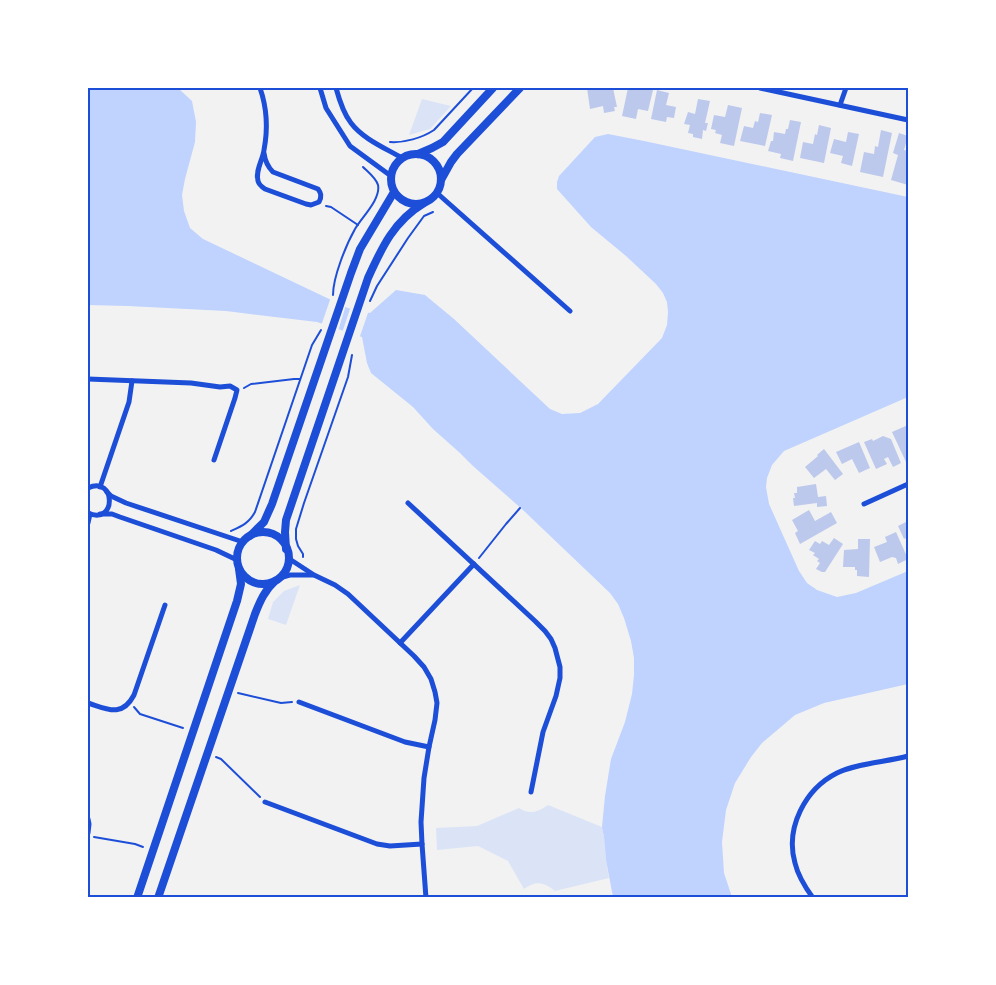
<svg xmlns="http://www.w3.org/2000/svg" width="996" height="985" font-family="Literata,serif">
<rect width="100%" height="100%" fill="#f2f2f2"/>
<g fill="#dbe4f7">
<polygon points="422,99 451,106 430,129 409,135"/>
<polygon points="300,585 286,625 268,619 273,602 284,591"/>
<path d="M 548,805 L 602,827 L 604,837 L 606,860 L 609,878 L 555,891 C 544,882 536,880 524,889 L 508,861 L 478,846 L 437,850 L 436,828 L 477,826 L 519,808 C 529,815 539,812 548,805 Z"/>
</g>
<polygon fill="#bfd3fe" points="88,88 178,88 192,101 196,122 195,142 185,179 182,195 184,211 190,228 203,239 348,308 370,313 396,290 425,295 454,319 550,409 562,414 580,413 598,404 662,338 667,325 668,312 667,302 663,293 656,284 626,256 591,227 557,189 557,182 559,176 595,137 608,134 644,141 908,197 908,397 784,451 772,465 767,478 766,487 769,504 799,571 807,583 817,590 837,597 856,593 908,571 908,684 824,703 795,715 762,743 751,757 735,783 726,810 722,842 724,873 732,897 613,897 606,860 604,837 602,827 605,796 611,759 625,722 632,694 634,675 634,658 631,641 624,618 618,604 610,593 523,510 473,466 460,453 433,429 413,407 371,373 367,363 362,337 317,322 226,311 128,306 88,305"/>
<g fill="#f2f2f2">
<polygon points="331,297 346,305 338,331 321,326"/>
<polygon points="351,306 369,310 359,339 342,333"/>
</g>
<g fill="#bdc9ec">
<polygon points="587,88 599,88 599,90 602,89 602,88 613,88 617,107 614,107 615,111 604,113 603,106 590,109"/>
<polygon points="628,88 646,88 653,90 648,111 638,109 636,119 622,116"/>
<polygon points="657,90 669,93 666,105 676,107 674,118 667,117 666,122 651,119"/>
<polygon points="698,99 710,101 705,123 708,123 706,131 703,130 702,139 693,137 693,134 688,133 690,125 684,124 688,112 695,114"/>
<polygon points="728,105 742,108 734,146 720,143 722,135 715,133 716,130 711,129 714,115 725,117"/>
<polygon points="760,113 772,115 765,146 740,141 744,126 753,128 755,121 758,122"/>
<polygon points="790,120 801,122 793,161 780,158 781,154 768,151 771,141 773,141 774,132 785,134 786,129 788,129"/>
<polygon points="819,125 831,128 824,163 800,158 803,142 813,144 815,134 817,135"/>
<polygon points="881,130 892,133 883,177 860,172 864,152 874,154 875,146 878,147"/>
<polygon points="848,132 859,134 852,166 841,163 843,156 830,153 834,139 846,142"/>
<polygon points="899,133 908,136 904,150 908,151 908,185 891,180 898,155 893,153"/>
<polygon points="908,425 908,461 906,462 892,432"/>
<polygon points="883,436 891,439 901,463 893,467 888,457 884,459 887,464 876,469 864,442 872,439 873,441"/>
<polygon points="859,442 870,468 859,473 852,459 842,464 836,452"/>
<polygon points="824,449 843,474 835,480 826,469 814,478 805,467 818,456 817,455"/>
<polygon points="816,484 818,497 826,496 827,506 817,507 817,503 794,506 793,498 795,498 794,493 797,493 797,487"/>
<polygon points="809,510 815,521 831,512 837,523 800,544 795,533 798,531 792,520"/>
<polygon points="908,521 908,537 904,539 898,526"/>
<polygon points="896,532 908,559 898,564 896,558 892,557 880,562 874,547 887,542 885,537"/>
<polygon points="834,538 843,544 825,572 822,572 816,569 820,563 817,561 819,559 813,555 815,553 809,550 815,541 820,544 822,541 829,545"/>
<polygon points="858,539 870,539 869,577 857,576 857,570 855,570 855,567 843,567 844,550 858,549"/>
</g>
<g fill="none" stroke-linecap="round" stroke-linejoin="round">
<g stroke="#1d4ed8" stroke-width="2">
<path d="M 390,142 C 404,143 422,138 434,130 L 473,88"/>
<polyline points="326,206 331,207 358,225"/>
<path d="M 333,295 C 333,277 346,245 355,229 C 362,217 381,199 378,185 C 376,178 368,172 363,167"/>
<polyline points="370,301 377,286 408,238 424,216 433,212"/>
<polyline points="244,388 251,384 294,379 300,379"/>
<path d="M 231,531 C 242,526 249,523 255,512 L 312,345 L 321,330"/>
<polyline points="303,557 303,554 298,546 296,539 296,529 304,503 348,377 352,355"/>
<polyline points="479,558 506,524 520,508"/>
<polyline points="238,693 281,703 292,702"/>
<polyline points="134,707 140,714 183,728"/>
<polyline points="216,757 221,759 260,797"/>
<polyline points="94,837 135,844 143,847"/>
</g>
<g stroke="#1d4ed8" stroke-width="5">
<path d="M 260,88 C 267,108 268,129 264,150 C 263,159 255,171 258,181 C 259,185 262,187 265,189 L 306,204 L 311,205 L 319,202 C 322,196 321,193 318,189 L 273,172 C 267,166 265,161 264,153"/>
<polyline points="320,88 326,108 350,146 391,176"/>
<path d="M 336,88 C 339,99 343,113 351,123 C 363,139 385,148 402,158"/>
<polyline points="760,88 908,120"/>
<polyline points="840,105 846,88"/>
<polyline points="437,193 570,311"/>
<polyline points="88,379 191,383 220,387 230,386 237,390 235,398 214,460"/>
<polyline points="100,487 129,402 132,381"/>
<path d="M 88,488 C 116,475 117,526 88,513"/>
<polyline points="107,492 111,496 126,503 243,542"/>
<polyline points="408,503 535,621 545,631 551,639 555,648 560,667 560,678 556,696 543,732 531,792"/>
<polyline points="864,504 908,484"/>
<polyline points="100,514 112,514 120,517 216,550 237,560"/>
<polyline points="88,523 90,514"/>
<polyline points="288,558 314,575 335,585 348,594 414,656 424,667 431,679 435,692 437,703 435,720 429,747 424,778 421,822 422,844 426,898"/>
<polyline points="279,578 290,575 313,575"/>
<polyline points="400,643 474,564"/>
<polyline points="299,702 405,742 429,747"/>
<path d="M 88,703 C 107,709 122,718 134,695 L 165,605"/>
<polyline points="265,802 377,844 390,846 422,844"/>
<polyline points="88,819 89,824 88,833"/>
<path d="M 813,898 C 805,887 798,876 795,863 C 785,828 805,789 837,773 C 857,763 887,762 908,756"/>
</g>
<g stroke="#1d4ed8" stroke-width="8">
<polyline points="418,154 432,148 443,142 493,88"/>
<circle cx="416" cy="179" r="25"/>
<polyline points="441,180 451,162 457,154 520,88"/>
<circle cx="263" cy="558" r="26"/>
<polyline points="250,536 264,522 272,504 351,273 360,249 394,192"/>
<path d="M 286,549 L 285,532 L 286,520 L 368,278 C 382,247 394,221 424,203"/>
<polyline points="137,898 237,601 241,584 239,569"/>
<path d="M 158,898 L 255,614 C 260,601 265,590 275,581"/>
</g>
</g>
<rect width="996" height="985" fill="none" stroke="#ffffff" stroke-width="178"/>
<rect x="89" y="89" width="818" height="807" fill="none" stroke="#1d4ed8" stroke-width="2"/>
</svg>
